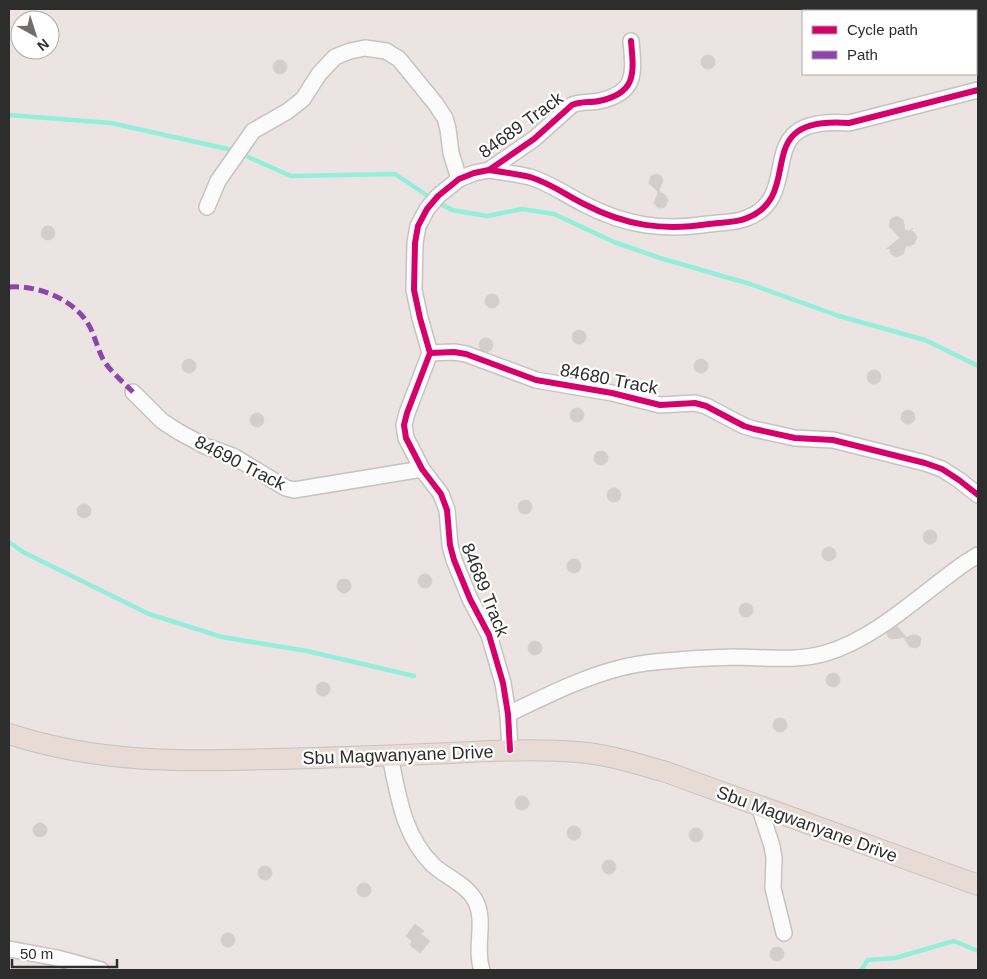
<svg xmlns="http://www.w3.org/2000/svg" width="987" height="979" font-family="Helvetica,sans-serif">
<rect width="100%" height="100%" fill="#ece4e2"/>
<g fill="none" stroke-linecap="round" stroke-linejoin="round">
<g stroke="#94eedb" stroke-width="4.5">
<polyline points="848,9 850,10 856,9"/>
<polyline points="9,115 111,123 232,150"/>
<polyline points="248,157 291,176 395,174 434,200 452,210 487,216 522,209 554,214 614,242 660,258 750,284 839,316 925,340 978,366"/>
<polyline points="9,542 23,552 149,614 222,637 307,651 414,676"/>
<polyline points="861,970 868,960 895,958 954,941 978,951"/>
</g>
</g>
<g fill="#d3cecd" stroke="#d6d0ce">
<circle cx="708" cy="62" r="7"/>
<circle cx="280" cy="67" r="7"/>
<polygon points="657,174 661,176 663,180 659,191 666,196 668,200 665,207 661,208 657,207 654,203 658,192 649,183 651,176"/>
<polygon points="897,216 903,220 905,230 909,231 913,228 911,231 915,233 917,237 914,244 909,246 906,246 903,254 897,257 891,254 890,248 886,249 900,238 889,226 891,219"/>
<circle cx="48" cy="233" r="7"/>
<circle cx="492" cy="301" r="7"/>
<circle cx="579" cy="337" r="7"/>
<circle cx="486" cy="345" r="7"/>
<circle cx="189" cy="366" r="7"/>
<circle cx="701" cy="366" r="7"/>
<circle cx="874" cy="377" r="7"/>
<circle cx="577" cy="415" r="7"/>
<circle cx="908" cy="417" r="7"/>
<circle cx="257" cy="420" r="7"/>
<circle cx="601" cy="458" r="7"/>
<circle cx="614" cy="495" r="7"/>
<circle cx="525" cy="507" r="7"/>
<circle cx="84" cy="511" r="7"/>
<circle cx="930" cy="537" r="7"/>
<circle cx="829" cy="554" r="7"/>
<circle cx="574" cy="566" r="7"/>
<circle cx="425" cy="581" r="7"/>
<circle cx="344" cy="586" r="7"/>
<circle cx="746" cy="610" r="7"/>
<polygon points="897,626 906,637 892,639 888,637 887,633"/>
<polygon points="913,635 917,635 921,638 920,645 917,648 910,647 904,638"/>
<circle cx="535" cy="648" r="7"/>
<circle cx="833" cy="680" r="7"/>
<circle cx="323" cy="689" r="7"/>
<circle cx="780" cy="725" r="7"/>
<circle cx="522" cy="803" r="7"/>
<circle cx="40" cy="830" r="7"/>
<circle cx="574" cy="833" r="7"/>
<circle cx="696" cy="835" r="7"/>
<circle cx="609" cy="867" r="7"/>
<circle cx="265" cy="873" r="7"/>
<circle cx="364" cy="890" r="7"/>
<polygon points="415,924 424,931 421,934 430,941 420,953 410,945 412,941 406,936"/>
<circle cx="228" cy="940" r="7"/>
<circle cx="777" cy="954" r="7"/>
</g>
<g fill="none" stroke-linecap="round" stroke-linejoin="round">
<g stroke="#c5c3c3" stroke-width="18">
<g id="minor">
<path d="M 489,170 C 503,172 517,174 530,177 C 550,183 566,195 584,204 C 626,226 663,231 709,224 C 721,222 736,223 747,218 C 808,194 746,115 849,123 L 978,90"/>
<polyline points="207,207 218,181 253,131 288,111 303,99 319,74 335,57 350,51 365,48 386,51 399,59 435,103 445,118 448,129 451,153 459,179"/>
<polyline points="430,353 454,352 466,354 536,380 612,393 660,405 695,403 706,406 744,426 754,429 795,438 833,440 925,463 942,469 959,480 978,495"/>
<polyline points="133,392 162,421 179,432 205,446 233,456 286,488 294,490 422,469"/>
<path d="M 508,714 C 544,697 581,678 620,668 C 639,663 660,661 679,660 C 697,658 715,658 732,657 C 764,657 796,662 826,653 C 877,638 922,593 965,563 L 978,555"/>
<path d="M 510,750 L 508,714 L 503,683 L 489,635 L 470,599 L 454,560 L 450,545 L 447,510 L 441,494 L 422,469 L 406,438 L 404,425 L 407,413 L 430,353 L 420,318 L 414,290 L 415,243 L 418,226 L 427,209 L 438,196 L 459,179 L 474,173 L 489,170 L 534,139 L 572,105 C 581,101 590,103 599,101 C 637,93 634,73 631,41"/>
<path d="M 390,756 C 398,794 403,836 433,865 C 446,877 468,885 476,902 C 486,923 474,948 482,970"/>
<polyline points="759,806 772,846 774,858 773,888 784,933"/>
<polyline points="9,949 57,958 101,970"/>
</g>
</g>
<g stroke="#c6c3c3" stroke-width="22">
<path id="major" d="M 9,734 C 98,763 182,762 275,759 C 325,758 375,756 426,754 C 476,752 527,748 577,752 C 607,754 637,764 666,772 L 978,885"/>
</g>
<use href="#minor" stroke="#fcfbfb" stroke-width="15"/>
<use href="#major" stroke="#e8dad4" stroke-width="20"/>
<path stroke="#8e44ad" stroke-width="5" stroke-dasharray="10 5" stroke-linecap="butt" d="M 9,287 C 37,285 71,298 87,322 C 95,334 97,349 104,361 C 112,373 123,382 133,392"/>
<g stroke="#fff" stroke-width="9">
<g id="cycleway">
<path d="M 489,170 C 503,172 517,174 530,177 C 550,183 566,195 584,204 C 626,226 663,231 709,224 C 721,222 736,223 747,218 C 808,194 746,115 849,123 L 978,90"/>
<polyline points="430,353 454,352 466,354 536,380 612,393 660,405 695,403 706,406 744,426 754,429 795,438 833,440 925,463 942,469 959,480 978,495"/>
<path d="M 510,750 L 508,714 L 503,683 L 489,635 L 470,599 L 454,560 L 450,545 L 447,510 L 441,494 L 422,469 L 406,438 L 404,425 L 407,413 L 430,353 L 420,318 L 414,290 L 415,243 L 418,226 L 427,209 L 438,196 L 459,179 L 474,173 L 489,170 L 534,139 L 572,105 C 581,101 590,103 599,101 C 637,93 634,73 631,41"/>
</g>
</g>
<use href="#cycleway" stroke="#d6006c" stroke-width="6"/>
</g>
<g text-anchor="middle" stroke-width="4.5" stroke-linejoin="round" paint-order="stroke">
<g font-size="18" fill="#2d2d2d" stroke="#fff">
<text transform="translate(521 125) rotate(-36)" y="6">84689 Track</text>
<text transform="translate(609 379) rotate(11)" y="6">84680 Track</text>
<text transform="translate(240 463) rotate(27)" y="6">84690 Track</text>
<text transform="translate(485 590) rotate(68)" y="6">84689 Track</text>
<text transform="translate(398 755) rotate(-2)" y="6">Sbu Magwanyane Drive</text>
<text transform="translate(807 824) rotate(20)" y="6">Sbu Magwanyane Drive</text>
</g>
</g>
<rect width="987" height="979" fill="none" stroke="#2d2d2d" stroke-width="20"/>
<rect x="802" y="10" width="175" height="65" fill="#ffffff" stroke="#ababab"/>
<rect x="812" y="26" width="25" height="8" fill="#d6006c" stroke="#ababab"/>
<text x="847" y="35" font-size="15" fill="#2d2d2d">Cycle path</text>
<rect x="812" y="51" width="25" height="8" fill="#8e44ad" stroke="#ababab"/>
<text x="847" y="60" font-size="15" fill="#2d2d2d">Path</text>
<g transform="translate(35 35) rotate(141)"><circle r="24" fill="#ffffff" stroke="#ababab"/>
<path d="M0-4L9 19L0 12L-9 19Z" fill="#706d6c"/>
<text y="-8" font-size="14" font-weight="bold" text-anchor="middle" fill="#2d2d2d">N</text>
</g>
<path d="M12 959v8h105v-8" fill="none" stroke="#2d2d2d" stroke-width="2.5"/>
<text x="20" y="959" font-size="15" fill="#2d2d2d" stroke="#ffffff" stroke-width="4" paint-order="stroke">50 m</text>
</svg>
